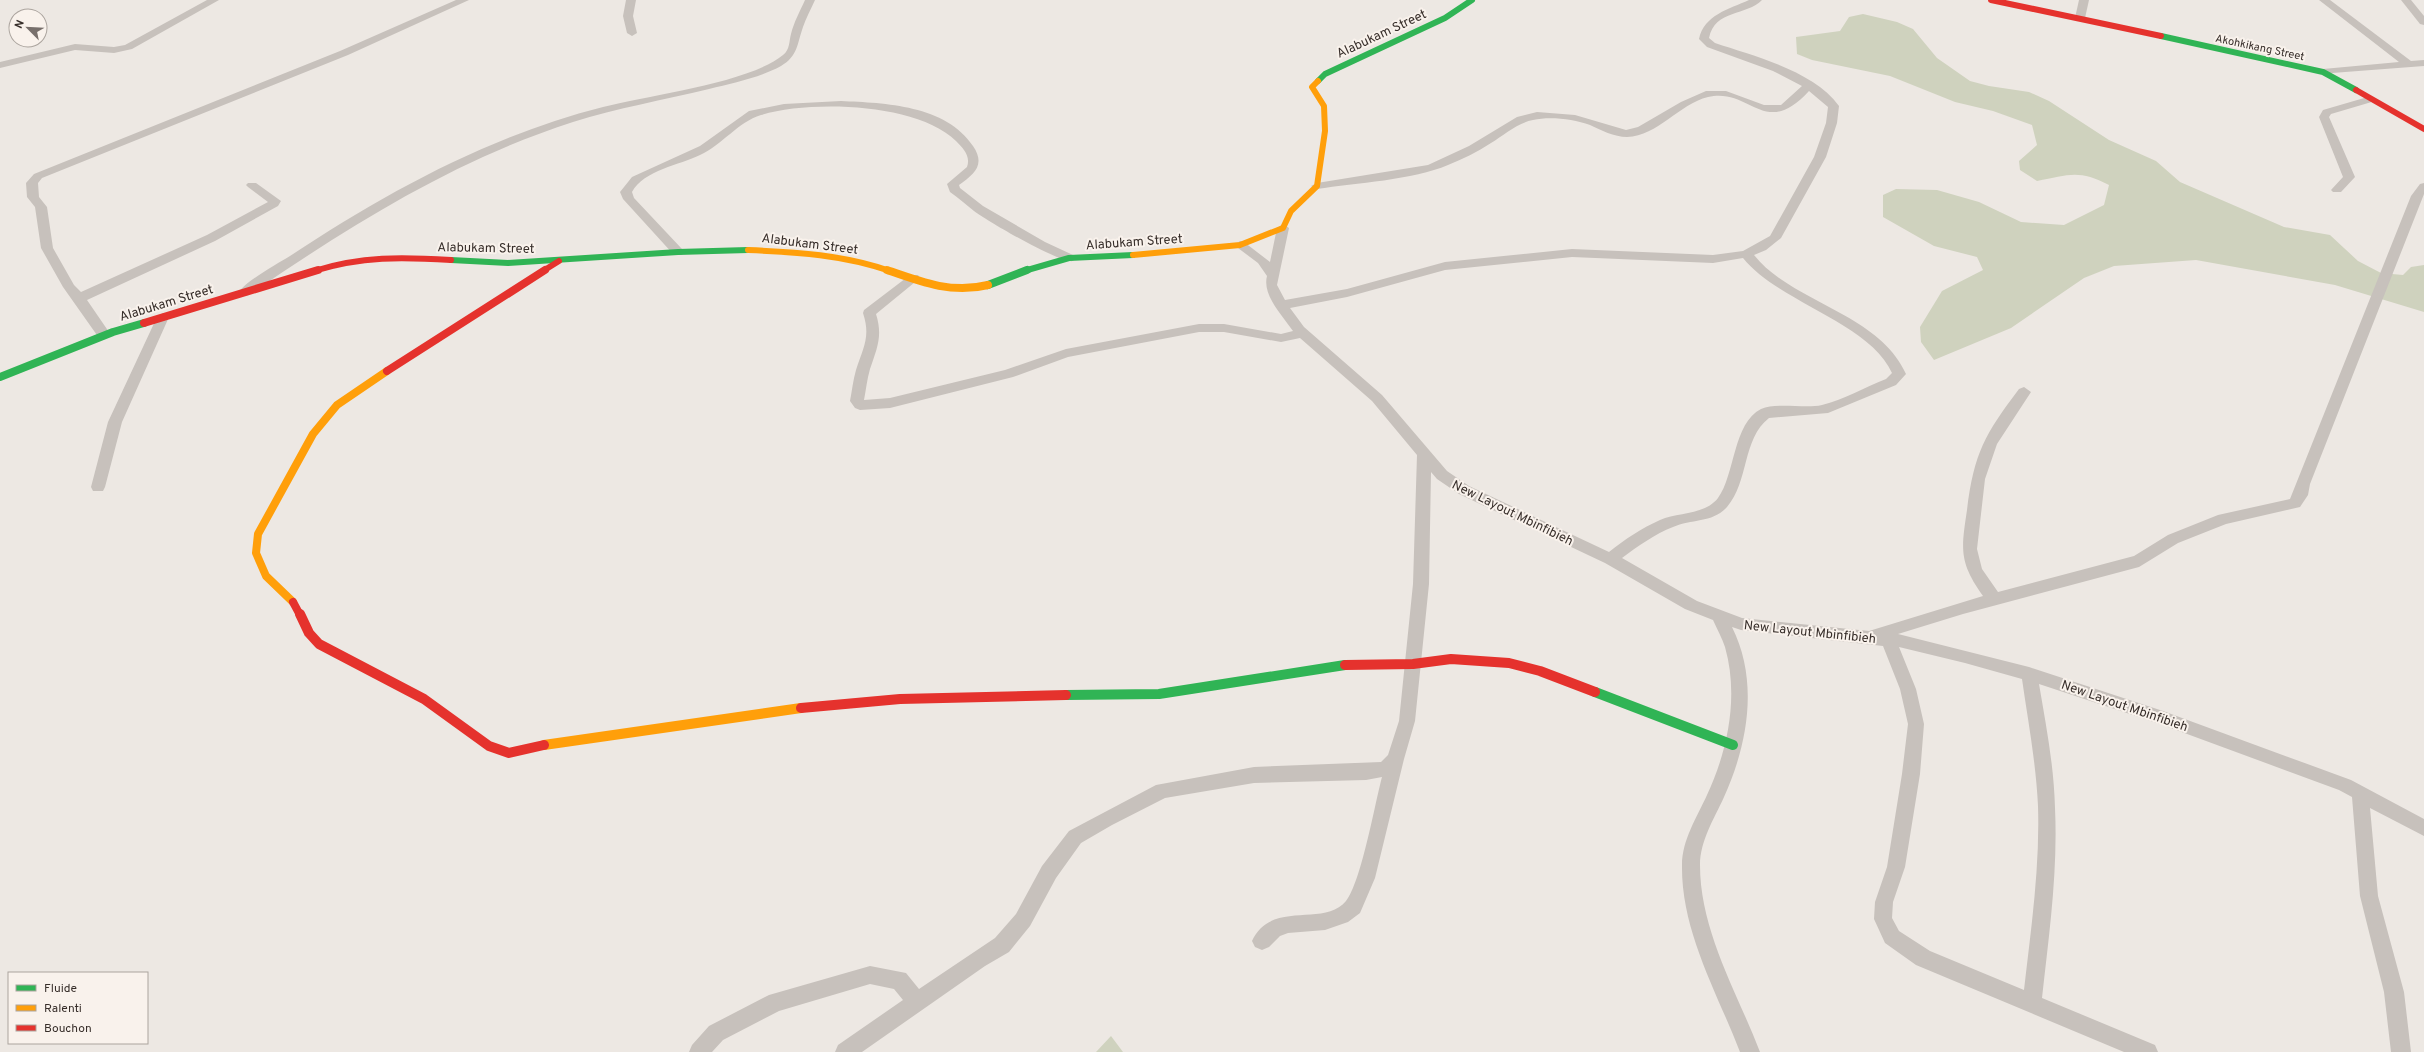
<svg xmlns="http://www.w3.org/2000/svg" width="2424" height="1052" font-family="Overpass,sans-serif">
<rect width="100%" height="100%" fill="#ede8e3"/>
<g fill="#cfd2be">
<path d="M 1863,14 L 1897,22 L 1913,29 L 1937,58 L 1970,81 L 1989,86 L 2029,92 L 2049,101 L 2109,140 L 2156,161 L 2180,182 L 2284,227 L 2330,235 L 2358,261 L 2381,273 L 2403,275 L 2411,267 L 2424,265 L 2424,312 L 2335,285 L 2196,260 L 2114,266 L 2084,278 L 2011,328 L 1934,360 L 1921,342 L 1920,327 L 1942,291 L 1983,270 L 1977,257 L 1934,246 L 1883,217 L 1883,195 L 1896,189 L 1937,190 L 1979,202 L 2021,222 L 2064,225 L 2104,205 L 2109,185 C 2079,169 2068,175 2037,181 L 2020,170 L 2019,161 L 2037,145 L 2032,125 L 1993,111 L 1955,102 L 1890,76 L 1812,60 L 1797,54 L 1796,37 L 1840,31 L 1849,17 Z"/>
<polygon points="1111,1036 1123,1052 1096,1052"/>
</g>
<g fill="none" stroke-linecap="round" stroke-linejoin="round">
<g fill="#c7c1bc" fill-rule="evenodd">
<polygon points="207,0 219,0 132,49 114,53 75,50 0,68 0,62 75,44 114,47 125,45"/>
<polygon points="456,0 469,0 348,55 42,178 38,183 39,197 47,207 53,248 74,285 81,292 207,235 268,202 248,187 246,185 248,183 256,183 281,201 278,206 215,241 87,300 111,335 104,339 99,338 63,287 41,248 35,207 27,197 26,183 34,174 340,51"/>
<polygon points="626,0 636,0 633,16 637,33 632,36 627,33 623,16"/>
<path d="M 805,0 L 815,0 C 811,9 806,18 803,27 C 797,44 798,56 781,66 C 759,78 733,83 709,89 C 664,100 617,108 573,122 C 455,160 351,225 249,295 L 245,296 L 239,292 C 245,282 278,263 290,256 C 387,192 489,136 603,107 C 649,95 749,83 783,55 C 790,50 789,41 791,34 C 794,22 800,11 805,0 Z"/>
<path d="M 1749,0 L 1762,0 C 1747,16 1715,9 1709,38 L 1715,43 C 1754,56 1814,71 1839,106 L 1837,123 L 1826,157 L 1781,238 L 1766,250 L 1754,255 C 1792,303 1879,313 1906,374 L 1896,385 L 1828,413 L 1769,418 C 1742,439 1749,482 1727,507 C 1713,523 1691,519 1673,527 C 1655,534 1638,546 1622,558 L 1697,601 L 1742,618 L 1869,631 L 1983,596 C 1959,562 1961,550 1967,510 C 1974,453 1985,434 2019,389 L 2024,387 L 2031,392 L 1997,444 L 1985,479 L 1977,549 L 1982,569 L 1998,592 L 2134,556 L 2168,535 L 2218,515 L 2290,499 L 2411,196 L 2420,184 L 2424,183 L 2424,194 L 2310,484 L 2308,495 L 2300,507 L 2226,524 L 2178,543 L 2139,567 L 1963,614 L 1898,634 L 2029,667 L 2163,711 L 2351,780 L 2424,819 L 2424,836 L 2370,808 L 2378,896 L 2404,992 L 2411,1052 L 2391,1052 L 2384,992 L 2360,896 L 2352,797 L 2339,790 L 2160,724 L 2039,684 C 2046,725 2054,766 2055,808 C 2058,871 2049,935 2042,998 L 2155,1045 L 2158,1052 L 2124,1052 L 1916,965 L 1885,943 L 1874,919 L 1875,902 L 1887,867 L 1902,774 L 1908,724 L 1900,689 L 1883,646 L 1741,630 L 1732,627 C 1759,681 1748,744 1724,797 C 1714,819 1700,841 1700,865 C 1700,931 1737,992 1760,1052 L 1740,1052 C 1717,992 1681,931 1682,865 C 1682,840 1697,817 1707,795 C 1728,750 1739,696 1725,647 C 1722,638 1717,629 1713,620 L 1685,609 L 1605,563 L 1459,494 L 1437,479 L 1431,472 L 1429,584 L 1415,721 L 1404,759 L 1375,878 L 1360,913 L 1348,922 L 1325,930 L 1288,933 L 1280,936 L 1269,947 L 1262,950 L 1255,947 L 1252,941 C 1271,899 1324,928 1346,901 C 1361,883 1375,803 1382,777 L 1366,780 L 1254,783 L 1165,798 L 1112,825 L 1081,843 L 1056,878 L 1030,926 L 1009,952 L 985,966 L 862,1052 L 835,1052 L 838,1045 L 903,1000 L 894,989 L 870,984 L 779,1011 L 723,1040 L 712,1052 L 689,1052 L 692,1045 L 709,1026 L 769,995 L 870,966 L 906,973 L 919,989 L 995,938 L 1016,914 L 1042,866 L 1069,831 L 1156,785 L 1254,767 L 1381,762 L 1388,755 L 1399,721 L 1413,584 L 1417,455 L 1372,401 L 1300,338 L 1281,342 L 1224,332 L 1199,332 L 1068,357 L 1013,377 L 890,408 L 860,410 L 855,408 L 850,401 C 852,391 853,380 856,370 C 863,348 871,337 863,313 L 864,310 L 910,275 L 918,275 L 920,278 L 876,314 C 883,336 877,348 870,369 C 867,379 866,390 864,400 L 890,398 L 1005,370 L 1066,349 L 1199,324 L 1224,324 L 1281,334 L 1293,331 C 1282,315 1262,295 1267,276 L 1258,263 L 1234,245 L 1240,241 L 1244,242 L 1270,262 L 1277,228 L 1283,224 L 1289,228 L 1277,285 L 1285,300 L 1347,289 L 1445,262 L 1572,249 L 1713,255 L 1743,251 L 1770,236 L 1814,157 L 1826,123 L 1828,107 L 1809,91 C 1764,140 1751,87 1708,97 C 1679,104 1658,136 1627,137 C 1614,137 1601,130 1590,125 C 1573,119 1550,116 1533,120 C 1517,123 1504,135 1491,143 C 1477,152 1463,159 1448,165 C 1413,180 1356,183 1317,189 L 1311,186 L 1317,183 L 1428,165 L 1469,146 L 1517,117 L 1537,112 L 1575,115 L 1626,130 L 1638,127 L 1681,102 L 1706,91 L 1726,91 L 1764,105 L 1781,105 L 1802,86 L 1773,71 L 1707,47 L 1699,39 C 1704,15 1729,9 1749,0 ZM 1572,257 L 1713,263 L 1743,258 C 1778,302 1870,323 1892,373 L 1886,379 C 1865,387 1843,400 1822,405 C 1805,409 1777,402 1761,409 C 1733,423 1735,475 1718,498 C 1705,515 1678,512 1660,520 C 1642,528 1625,539 1609,552 L 1469,486 L 1447,471 L 1382,395 L 1304,327 L 1290,308 L 1347,297 L 1445,270 ZM 1899,647 L 1965,663 L 2022,679 C 2028,721 2036,763 2038,806 C 2040,867 2031,929 2024,990 L 1930,951 L 1899,931 L 1892,918 L 1893,902 L 1905,867 L 1920,774 L 1924,724 L 1916,689 Z"/>
<polygon points="2079,0 2089,0 2085,18 2080,21 2075,18"/>
<polygon points="2319,0 2330,0 2411,61 2424,60 2424,66 2319,74 2319,70 2323,69 2399,62"/>
<polygon points="2401,0 2411,0 2424,16 2424,25 2420,24"/>
<polygon points="2371,96 2376,99 2375,101 2331,114 2329,117 2355,177 2341,192 2333,192 2331,190 2343,177 2319,117 2323,110"/>
<path d="M 841,101 C 885,103 946,105 973,146 C 986,165 974,174 959,185 L 960,188 L 983,206 L 1045,242 L 1073,255 L 1075,258 L 1073,261 C 1061,264 987,221 974,211 C 966,205 959,198 950,192 L 947,184 L 967,167 C 971,156 963,148 956,141 C 917,103 811,100 761,115 C 738,122 722,145 700,155 C 680,165 644,170 632,192 L 634,198 L 682,249 L 684,252 L 682,255 L 674,255 L 623,199 L 620,192 L 632,177 L 700,146 L 749,111 L 784,104 Z"/>
<polygon points="163,313 169,317 122,422 105,487 103,491 93,491 91,487 108,422 157,317"/>
</g>
<g stroke="#30b455" stroke-width="6">
<polyline points="2161,36 2323,72 2356,90"/>
<polyline points="1318,81 1325,74 1445,18 1472,0"/>
<polyline points="451,260 508,263 678,252 748,250"/>
<polyline points="1024,271 1069,258 1133,255"/>
</g>
<g stroke="#30b455" stroke-width="8">
<polyline points="988,285 1027,270"/>
<polyline points="0,377 113,332 144,323"/>
</g>
<g stroke="#30b455" stroke-width="10">
<polyline points="1595,692 1733,745"/>
<polyline points="1066,695 1159,694 1345,665"/>
</g>
<g stroke="#ff9f0a" stroke-width="6">
<path d="M 748,250 C 797,252 844,255 890,271"/>
<polyline points="1133,255 1240,245 1283,228 1291,211 1317,186 1325,131 1324,106 1312,87 1318,81"/>
</g>
<g stroke="#ff9f0a" stroke-width="8">
<path d="M 887,270 C 921,282 952,294 988,285"/>
<polyline points="293,602 266,576 256,553 258,534 313,434 337,405 387,371"/>
</g>
<polyline stroke="#ff9f0a" stroke-width="10" points="544,745 801,708"/>
<g stroke="#e5322d" stroke-width="6">
<polyline points="1991,0 2161,36"/>
<polyline points="2356,90 2424,129"/>
<path d="M 314,271 C 362,256 402,257 451,260"/>
<polyline points="543,271 559,261"/>
</g>
<g stroke="#e5322d" stroke-width="8">
<polyline points="144,323 318,270"/>
<polyline points="387,371 545,270"/>
<polyline points="293,602 300,615"/>
</g>
<g stroke="#e5322d" stroke-width="10">
<polyline points="300,614 309,633 319,644 424,699 489,746 509,753 544,745"/>
<polyline points="1345,665 1413,664 1451,659 1509,663 1540,671 1595,692"/>
<polyline points="801,708 900,699 1066,695"/>
</g>
</g>
<g text-anchor="middle" stroke-width="4" stroke-linejoin="round" paint-order="stroke">
<g font-size="11" fill="#372e2a" stroke="#f9f2ec">
<text transform="translate(2260 47) rotate(12)" y="4">Akohkikang Street</text>
</g>
<g font-size="13" fill="#372e2a" stroke="#f9f2ec">
<text transform="translate(1381 33) rotate(-25)" y="5">Alabukam Street</text>
<text transform="translate(1134 241) rotate(-4)" y="5">Alabukam Street</text>
<text transform="translate(810 243) rotate(7)" y="5">Alabukam Street</text>
<text transform="translate(486 247) rotate(1)" y="5">Alabukam Street</text>
<text transform="translate(166 302) rotate(-17)" y="5">Alabukam Street</text>
<text transform="translate(1513 512) rotate(26)" y="5">New Layout Mbinfibieh</text>
<text transform="translate(1810 631) rotate(6)" y="5">New Layout Mbinfibieh</text>
<text transform="translate(2125 705) rotate(19)" y="5">New Layout Mbinfibieh</text>
</g>
</g>
<rect x="8" y="972" width="140" height="72" fill="#f9f2ec" stroke="#aba49e"/>
<rect x="16" y="985" width="20" height="6" fill="#30b455" stroke="#aba49e"/>
<text x="44" y="992" font-size="12" fill="#372e2a">Fluide</text>
<rect x="16" y="1005" width="20" height="6" fill="#ff9f0a" stroke="#aba49e"/>
<text x="44" y="1012" font-size="12" fill="#372e2a">Ralenti</text>
<rect x="16" y="1025" width="20" height="6" fill="#e5322d" stroke="#aba49e"/>
<text x="44" y="1032" font-size="12" fill="#372e2a">Bouchon</text>
<g transform="translate(28 28) rotate(294)"><circle r="19" fill="#f9f2ec" stroke="#aba49e"/>
<path d="M0-3L7 15L0 10L-7 15Z" fill="#776f6b"/>
<text y="-6" font-size="11" font-weight="bold" text-anchor="middle" fill="#372e2a">N</text>
</g>
</svg>
